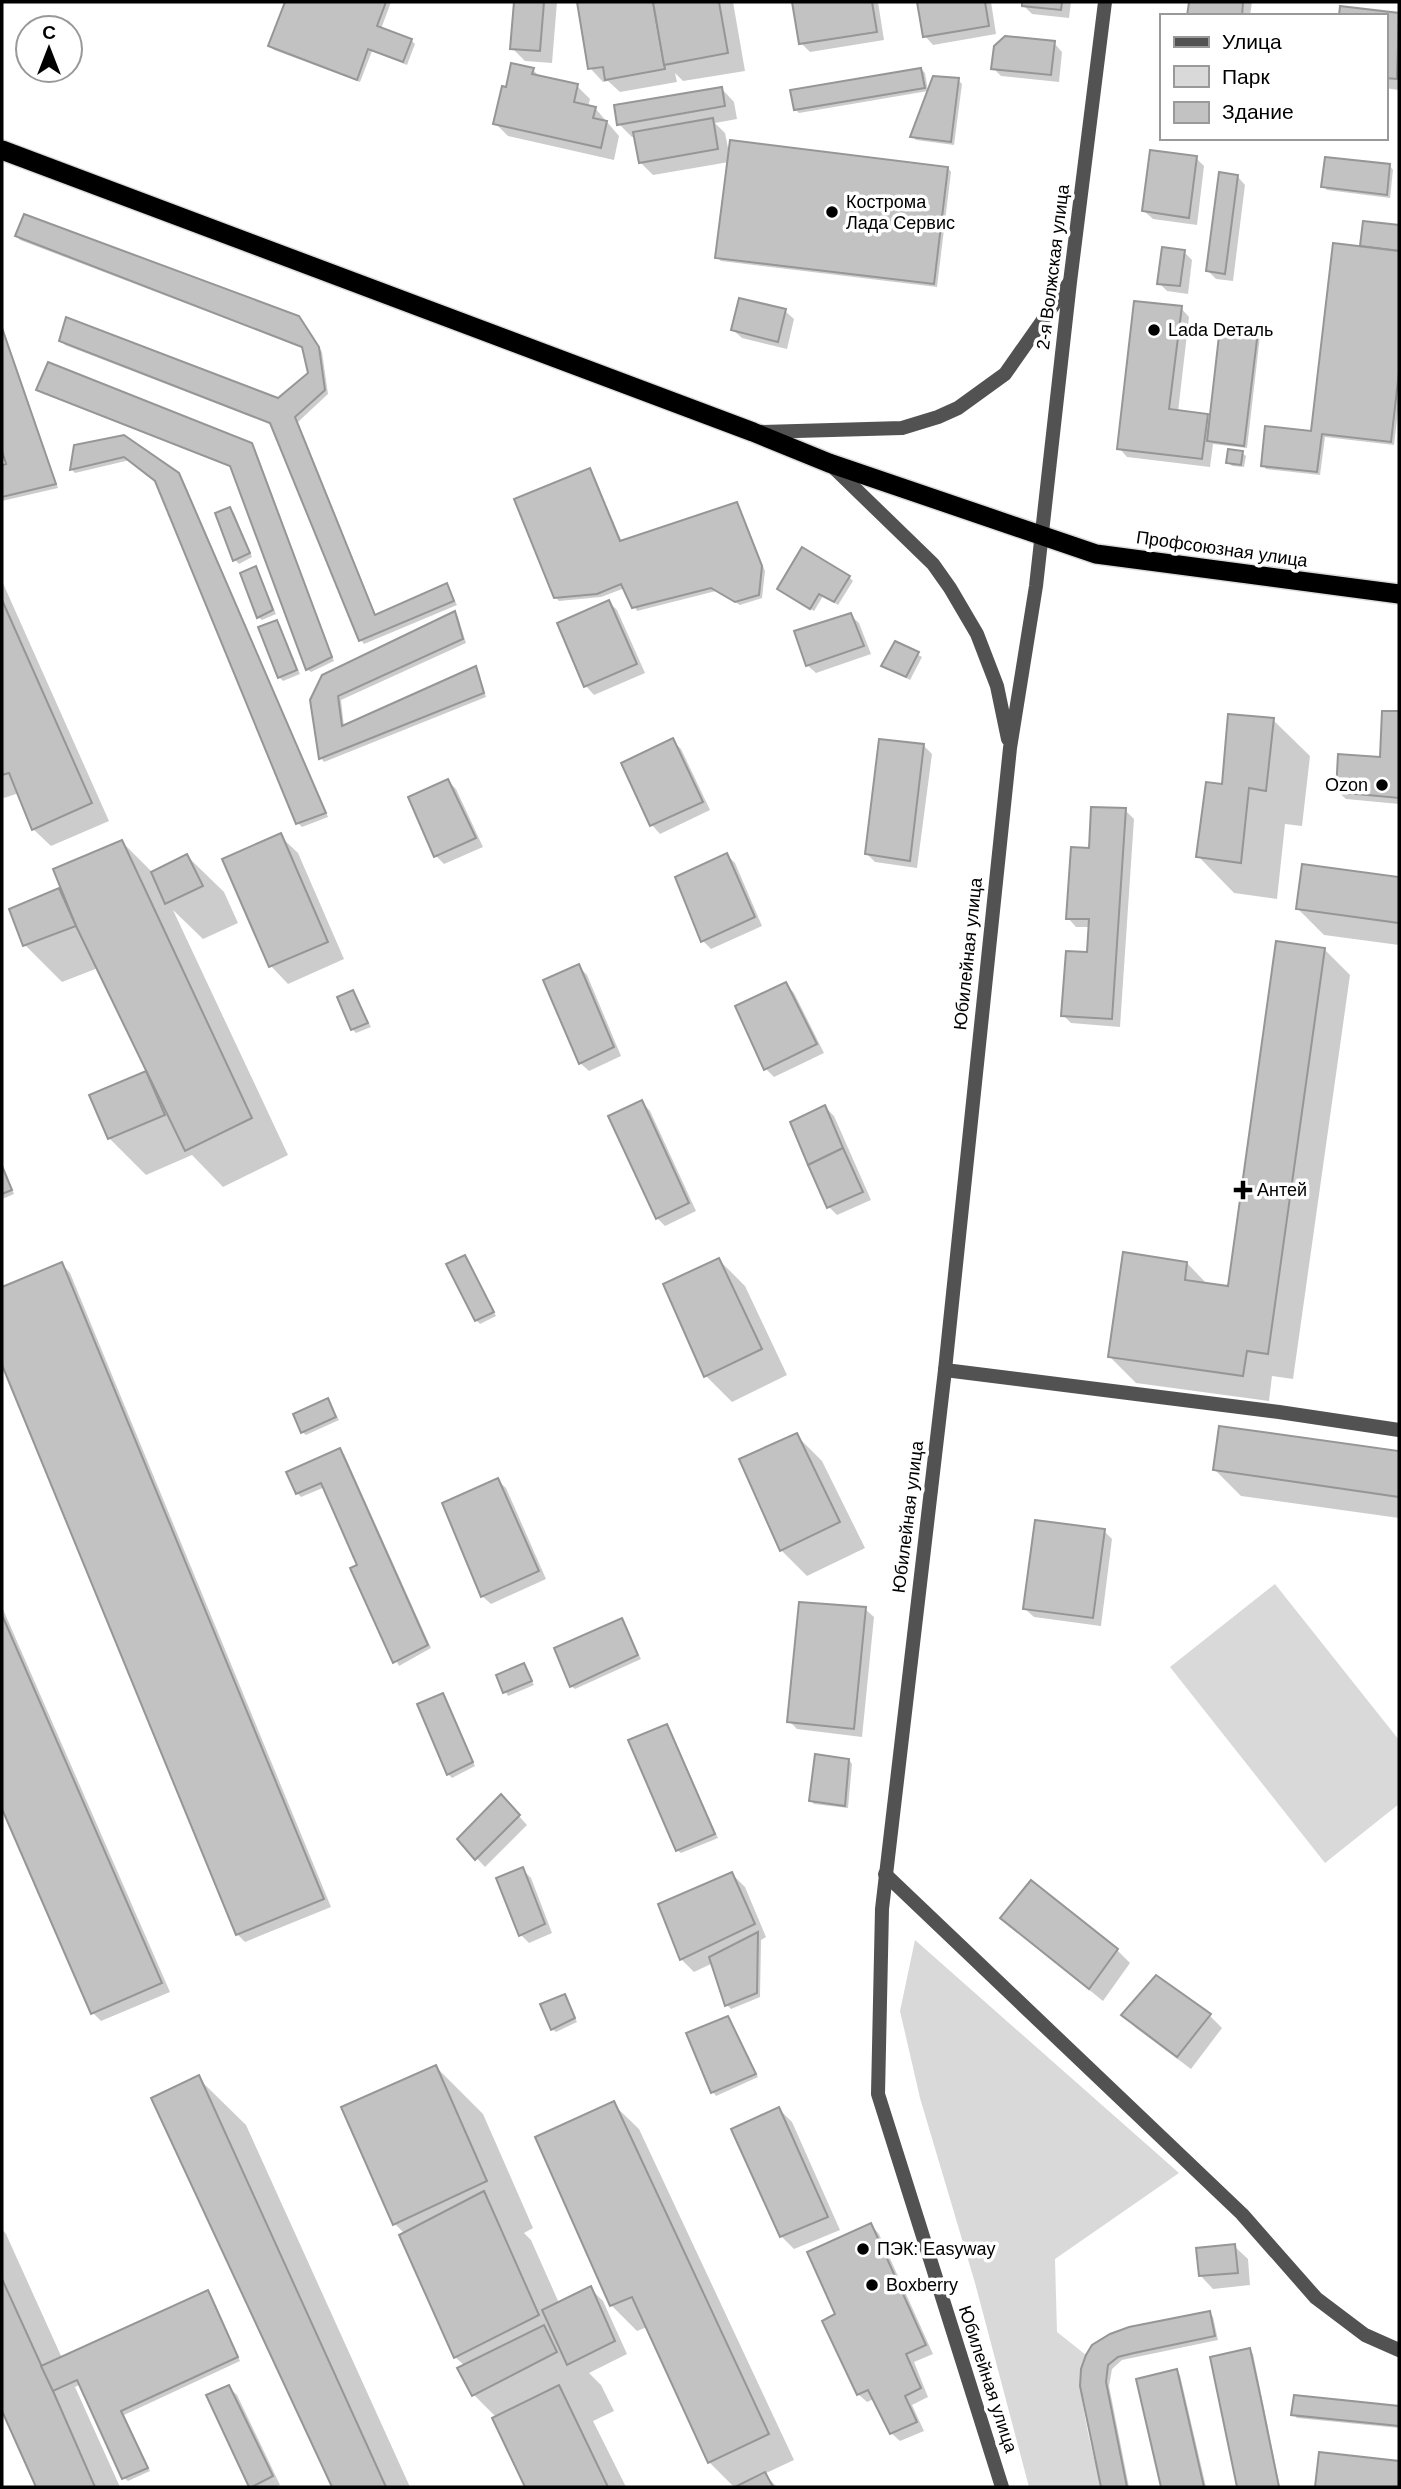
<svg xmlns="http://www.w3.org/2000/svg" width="1401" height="2489" font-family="Arial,sans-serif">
<rect width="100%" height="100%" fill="#fff"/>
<g fill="#d9d9d9">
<polygon points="1275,1584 1399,1740 1399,1804 1325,1863 1170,1667"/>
<path d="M 915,1940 L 1179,2173 L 1055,2259 L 1057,2332 L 1086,2355 C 1073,2392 1093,2449 1101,2487 L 1029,2487 L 975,2283 L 920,2098 L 900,2011 Z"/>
</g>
<g fill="#0003">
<polygon points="287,2 391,2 381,29 411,40 415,44 407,65 372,51 360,82 274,50 270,46"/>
<polygon points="516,2 557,2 552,63 525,61 512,48"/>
<polygon points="579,2 733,2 745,71 683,81 675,73 677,82 620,92 608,81 603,82 590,68"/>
<polygon points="794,2 878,2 884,40 810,52 801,43"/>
<polygon points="919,2 991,2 996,34 933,45 925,36"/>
<polygon points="1024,2 1071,2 1069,18 1032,14 1024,6"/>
<polygon points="1191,2 1252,2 1250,16 1189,16"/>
<polygon points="1342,8 1399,15 1399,90 1385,88 1385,16"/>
<polygon points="1054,43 1062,52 1059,82 1001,76 993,68"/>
<polygon points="921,69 925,73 928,91 799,113 795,109"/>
<polygon points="533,70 541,78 577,86 590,99 588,107 595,108 619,136 614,160 508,136 495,123 507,89"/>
<polygon points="958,80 962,84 954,145 916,140 912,136"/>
<polygon points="721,88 734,102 737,119 715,123 725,133 729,153 948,168 951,172 937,287 721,261 717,257 729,162 653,175 640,162 636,136 632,137 619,124"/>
<polygon points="1196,158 1204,166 1197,225 1153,219 1144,211"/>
<polygon points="1390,166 1393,170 1390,198 1327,190 1323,186"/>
<polygon points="1237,176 1245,185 1233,281 1216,279 1208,271"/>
<polygon points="1365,223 1399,227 1399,403 1394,445 1325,437 1320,475 1266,469 1263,465 1313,433 1362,248"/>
<polygon points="17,236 303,322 322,352 328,394 298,422 376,616 447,585 457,605 364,644 361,640 272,425 65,345 61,341 278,400 310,374 305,349 20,240"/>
<polygon points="1184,252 1192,260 1188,294 1167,291 1159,283"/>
<polygon points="1181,308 1189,317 1178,412 1207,415 1211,420 1257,333 1260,336 1247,448 1213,444 1210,467 1127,457 1119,448"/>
<polygon points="785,311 794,319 787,349 742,338 733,330"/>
<polygon points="2,325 58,488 2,501 2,467 9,465 2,445"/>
<polygon points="38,390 251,445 255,449 334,661 311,672 307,669 233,468 42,393"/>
<polygon points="124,437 182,478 328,817 302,827 298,823 157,481 130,460 75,473 72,470 75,446"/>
<polygon points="1242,453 1246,456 1244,467 1232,466 1228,462"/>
<polygon points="590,470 593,474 622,542 736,504 740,508 765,571 762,598 740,605 716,591 637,611 625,588 601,597 559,601 555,597"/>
<polygon points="230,509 234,513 252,557 239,564 235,560 218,514"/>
<polygon points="255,568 259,572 276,614 262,620 258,617"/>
<polygon points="849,577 853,581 838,605 823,596 814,611 783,592"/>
<polygon points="2,581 109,821 51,846 33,829 19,793 4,798 2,796"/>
<polygon points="609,602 617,610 645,673 594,695 586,686"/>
<polygon points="455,613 458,617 466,643 341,700 344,727 476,669 479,672 486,697 324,762 321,758 312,701"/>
<polygon points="850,615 859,623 871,654 816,673 807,665"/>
<polygon points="277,622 280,625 300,674 283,681 279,677"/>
<polygon points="896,643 922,657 910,680 883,665"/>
<polygon points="1384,712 1399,713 1399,804 1346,799 1337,791 1381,759"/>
<polygon points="1273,720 1310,756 1302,826 1285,824 1277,899 1234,893 1198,856 1223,786"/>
<polygon points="672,740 681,749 710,810 660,834 652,825 624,764"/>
<polygon points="923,745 932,754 917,868 875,862 867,854"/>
<polygon points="448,781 456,789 483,847 444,864 436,856"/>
<polygon points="1125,810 1134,819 1120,1027 1071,1023 1063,1015 1089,953 1090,927 1076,927 1068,918 1091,850"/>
<polygon points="280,836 298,853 344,959 288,984 271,966"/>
<polygon points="122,842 153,873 187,856 224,892 238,923 203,939 173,910 288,1155 223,1187 192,1155 146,1175 109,1138 92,1095 148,1071 98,968 62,982 25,945 11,909 62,889"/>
<polygon points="727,855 735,863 762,926 711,949 703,941"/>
<polygon points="1304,866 1399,879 1399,945 1324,935 1298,909"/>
<polygon points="1324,949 1350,975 1293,1379 1272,1376 1269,1401 1136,1383 1110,1357 1187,1263 1208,1285 1229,1288"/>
<polygon points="578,966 587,975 621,1056 589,1071 580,1063"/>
<polygon points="786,984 794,993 824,1053 774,1077 766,1069"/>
<polygon points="353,992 371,1027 356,1033 352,1029"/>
<polygon points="642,1102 650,1111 696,1211 665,1226 657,1218"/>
<polygon points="825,1107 834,1116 871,1200 837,1215 829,1207"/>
<polygon points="2,1163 14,1194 2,1199"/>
<polygon points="464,1257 496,1316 480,1324 476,1320"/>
<polygon points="719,1260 745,1286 787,1375 732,1402 706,1376"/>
<polygon points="62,1264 70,1273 331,1907 245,1942 237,1934 2,1360 2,1289"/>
<polygon points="328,1400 339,1420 306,1435 302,1432"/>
<polygon points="1221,1428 1399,1453 1399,1518 1241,1496 1215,1470"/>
<polygon points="796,1435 822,1461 865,1548 807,1576 781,1550"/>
<polygon points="340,1450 344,1454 431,1648 399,1666 353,1569 360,1566 325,1487 301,1497 297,1493"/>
<polygon points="497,1480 506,1488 546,1579 491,1604 482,1596"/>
<polygon points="1104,1531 1112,1539 1101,1626 1034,1617 1025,1609"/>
<polygon points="2,1607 170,1992 101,2021 93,2013 2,1804"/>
<polygon points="865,1609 874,1617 862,1737 797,1729 789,1721"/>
<polygon points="622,1621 641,1659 575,1689 571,1686"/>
<polygon points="523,1665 534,1685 508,1696 498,1676"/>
<polygon points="442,1695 446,1699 475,1766 452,1778 448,1774"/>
<polygon points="666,1726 670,1730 718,1838 681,1853 677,1850"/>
<polygon points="849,1760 852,1764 848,1808 814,1804 810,1800"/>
<polygon points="509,1805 527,1825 485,1867 459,1839"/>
<polygon points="522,1869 531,1878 552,1933 529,1943 521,1935"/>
<polygon points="732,1874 745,1887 766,1937 761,1940 760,1997 731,2009 727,2005 713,1963 694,1972 681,1959"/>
<polygon points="1003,1918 1117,1950 1130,1963 1103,2001 1016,1931"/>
<polygon points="565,1996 577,2022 556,2032 552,2029"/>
<polygon points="1123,2015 1209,2015 1222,2028 1191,2069 1136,2028"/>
<polygon points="728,2018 758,2077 716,2096 713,2092"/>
<polygon points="436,2067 483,2114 533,2228 524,2233 531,2240 559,2303 590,2288 603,2301 627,2354 589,2373 601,2385 614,2411 593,2421 626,2487 527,2487 495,2419 497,2418 474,2395 465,2366 455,2357 405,2234 395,2224"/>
<polygon points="198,2078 246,2125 410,2487 334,2487 153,2099"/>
<polygon points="613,2104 639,2129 794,2460 764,2474 777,2487 734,2487 709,2462 647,2327 637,2331 611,2305"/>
<polygon points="779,2109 792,2122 840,2230 794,2249 781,2236"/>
<polygon points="871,2225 879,2234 933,2354 914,2362 928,2397 912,2405 924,2431 900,2441 891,2433 874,2399 867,2402 858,2394 837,2315"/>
<polygon points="2,2229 6,2234 62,2358 207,2292 211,2296 240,2361 124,2415 150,2471 128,2481 124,2478 81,2384 75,2387 120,2487 38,2487 2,2407"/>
<polygon points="1234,2246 1248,2259 1250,2285 1213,2289 1200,2275"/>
<polygon points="1210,2313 1213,2317 1218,2340 1122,2360 1112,2369 1109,2386 1129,2487 1102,2487 1082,2386 1093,2346"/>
<polygon points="1250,2350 1253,2354 1280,2487 1239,2487 1212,2358"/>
<polygon points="1176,2371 1180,2375 1206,2487 1163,2487 1138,2380"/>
<polygon points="228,2387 237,2395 280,2485 275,2487 251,2487 208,2396"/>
<polygon points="1295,2397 1399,2407 1399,2428 1297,2418 1293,2414"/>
<polygon points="1320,2454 1399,2462 1399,2487 1317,2487"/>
</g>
<g fill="#c2c2c2" stroke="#969696" stroke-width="2">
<polygon points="285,2 386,2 377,26 412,39 403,62 368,49 357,80 268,46"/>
<polygon points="514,2 544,2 540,51 510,49"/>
<polygon points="577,2 653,2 665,69 605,80 603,67 588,69"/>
<polygon points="653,2 719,2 728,53 664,65"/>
<polygon points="792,2 872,2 877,32 799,44"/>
<polygon points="917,2 985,2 989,26 923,37"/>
<polygon points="1022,2 1062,2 1061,10 1022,6"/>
<polygon points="1189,2 1243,2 1242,16 1187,16"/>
<polygon points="1340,6 1399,13 1397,79 1385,78 1385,16 1339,16"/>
<polygon points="1005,36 1055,41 1051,75 991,69 994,46"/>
<polygon points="511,63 534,68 532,74 578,84 574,102 596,107 593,118 607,121 601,148 493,124 502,86 506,87"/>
<polygon points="921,68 925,88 794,110 790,90"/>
<polygon points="933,76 959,78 951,142 910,137"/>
<polygon points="722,87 725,106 617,125 614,105"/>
<polygon points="713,118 718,149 639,163 633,132"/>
<polygon points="730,140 948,167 934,284 715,258"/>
<polygon points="1150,150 1197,156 1189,218 1142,211"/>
<polygon points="1325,157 1390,164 1387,195 1321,187"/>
<polygon points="1219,172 1238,175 1225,274 1206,271"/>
<polygon points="24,214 299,316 319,347 325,390 295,417 375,615 447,583 454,601 359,641 270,423 59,341 66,317 278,398 308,373 302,347 15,236"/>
<polygon points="1363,221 1399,225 1399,251 1360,246"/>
<polygon points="1333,243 1399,251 1399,372 1391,442 1322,434 1317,472 1261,466 1265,426 1311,431"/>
<polygon points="1162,247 1185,250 1180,286 1157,284"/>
<polygon points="739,298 786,309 778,342 731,330"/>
<polygon points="1134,301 1182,306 1169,409 1208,414 1202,459 1117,449"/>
<polygon points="1220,327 1258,331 1244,446 1207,441"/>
<polygon points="2,328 56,484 2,497 2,465 6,464 2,451"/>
<polygon points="48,362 252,443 332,657 306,670 230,466 36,390"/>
<polygon points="124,435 179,473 326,813 296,824 155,481 124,457 70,470 74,445"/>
<polygon points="1228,449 1243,451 1241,465 1226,463"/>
<polygon points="590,468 620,541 737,502 762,566 759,595 735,602 711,588 632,608 621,584 597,594 554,598 514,499"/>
<polygon points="230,507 250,553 233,561 215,513"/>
<polygon points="802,547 850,576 834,602 819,594 810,609 777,589"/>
<polygon points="256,566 273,610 257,618 240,573"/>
<polygon points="2,600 92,803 32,830 9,773 2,775"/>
<polygon points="609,600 637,664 584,687 557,623"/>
<polygon points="455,611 463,639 338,696 342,726 476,666 484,693 319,759 310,700 322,675"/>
<polygon points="851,613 864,646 806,666 794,631"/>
<polygon points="277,620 297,670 278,678 258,627"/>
<polygon points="895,641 919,652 906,677 881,666"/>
<polygon points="1382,711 1399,711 1399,798 1336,792 1338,754 1380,757"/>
<polygon points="1228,714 1274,718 1266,791 1249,788 1241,863 1196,857 1206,782 1222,784"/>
<polygon points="673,738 703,802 650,826 621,763"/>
<polygon points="879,739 924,744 910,861 865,854"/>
<polygon points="448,779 476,838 434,857 408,797"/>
<polygon points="1091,807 1126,808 1112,1019 1061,1016 1066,951 1087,952 1089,919 1066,919 1071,847 1089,848"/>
<polygon points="281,833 328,942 269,967 222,859"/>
<polygon points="122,840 252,1118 185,1151 76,926 53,869"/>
<polygon points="727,853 755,917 701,942 675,877"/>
<polygon points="187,854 203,886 165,904 151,872"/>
<polygon points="1302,864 1399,877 1399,923 1296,909"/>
<polygon points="59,888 76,926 23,946 9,909"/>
<polygon points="1276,941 1325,948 1268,1354 1247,1351 1243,1376 1108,1357 1123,1252 1187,1262 1185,1280 1228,1286"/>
<polygon points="579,964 614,1047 579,1064 543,980"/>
<polygon points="786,982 817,1044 764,1070 735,1006"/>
<polygon points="353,990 368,1023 351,1030 337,997"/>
<polygon points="146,1071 165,1115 108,1139 89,1095"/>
<polygon points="642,1100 689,1203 656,1219 608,1116"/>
<polygon points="825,1105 843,1148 808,1165 790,1122"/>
<polygon points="843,1148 863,1192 827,1208 808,1165"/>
<polygon points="2,1166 12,1190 2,1194"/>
<polygon points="465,1255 494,1312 475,1321 446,1264"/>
<polygon points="719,1258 762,1349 704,1377 663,1284"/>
<polygon points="62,1262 324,1899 236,1935 2,1365 2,1287"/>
<polygon points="328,1398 336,1417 301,1433 293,1414"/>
<polygon points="1219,1426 1399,1451 1399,1497 1213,1470"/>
<polygon points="797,1433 840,1522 780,1551 739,1459"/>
<polygon points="340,1448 428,1645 393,1663 350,1568 357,1565 321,1483 296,1494 286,1472"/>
<polygon points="498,1478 539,1571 481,1597 442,1503"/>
<polygon points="1035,1520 1105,1529 1093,1618 1023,1609"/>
<polygon points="799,1602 866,1607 854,1729 787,1722"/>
<polygon points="2,1615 162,1983 91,2014 2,1809"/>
<polygon points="622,1618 638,1655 570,1687 554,1648"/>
<polygon points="524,1663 532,1681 503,1693 496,1675"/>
<polygon points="443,1693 473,1762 447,1775 417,1704"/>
<polygon points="667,1724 715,1834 676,1851 628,1740"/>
<polygon points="815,1754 849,1759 845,1806 809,1801"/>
<polygon points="501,1794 520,1815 475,1860 457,1839"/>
<polygon points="523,1867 545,1924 519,1936 496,1878"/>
<polygon points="732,1872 755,1924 680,1960 658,1904"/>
<polygon points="1031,1880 1118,1949 1089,1989 1000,1918"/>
<polygon points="758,1932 757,1993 725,2006 709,1957"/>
<polygon points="1156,1975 1211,2014 1177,2057 1121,2015"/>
<polygon points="565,1994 575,2018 551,2030 540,2004"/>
<polygon points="728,2016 756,2074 711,2093 686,2033"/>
<polygon points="436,2065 487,2181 393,2225 341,2107"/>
<polygon points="199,2075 386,2487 332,2487 151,2098"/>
<polygon points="614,2101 769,2434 708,2463 632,2297 610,2306 535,2137"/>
<polygon points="779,2107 828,2217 780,2237 731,2129"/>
<polygon points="484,2191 539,2315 454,2358 399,2235"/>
<polygon points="871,2223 926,2345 906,2354 921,2388 905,2396 917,2422 890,2434 868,2390 857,2395 822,2321 835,2314 807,2252"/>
<polygon points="1235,2244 1238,2273 1199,2276 1196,2248"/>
<polygon points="2,2279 53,2391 95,2487 36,2487 2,2411"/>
<polygon points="591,2286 615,2341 567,2365 542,2310"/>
<polygon points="208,2290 238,2357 121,2411 148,2468 122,2479 77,2380 53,2391 41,2366"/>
<polygon points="1210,2311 1215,2336 1134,2353 1118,2357 1108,2365 1106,2382 1127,2487 1101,2487 1080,2386 1081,2369 1086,2355 1092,2345 1110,2334 1129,2327"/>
<polygon points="544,2325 557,2352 472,2396 457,2368"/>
<polygon points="1250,2348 1261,2399 1279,2487 1237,2487 1210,2357"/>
<polygon points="1177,2369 1204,2487 1161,2487 1136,2379"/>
<polygon points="229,2385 273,2476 252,2487 249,2487 206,2395"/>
<polygon points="559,2385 608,2487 525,2487 492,2418"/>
<polygon points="1294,2395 1399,2406 1399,2426 1291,2415"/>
<polygon points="1319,2452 1399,2461 1399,2487 1315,2487"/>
<polygon points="765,2472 773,2487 735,2487"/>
</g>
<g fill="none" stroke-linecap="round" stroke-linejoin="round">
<g stroke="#dbdbdb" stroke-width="22">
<polyline id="trunk" points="2,150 753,432 829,463 1096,554 1399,594"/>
</g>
<g stroke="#525252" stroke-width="14">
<polyline points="945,1370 1279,1412 1399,1430"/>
<polyline points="885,1874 1242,2214 1316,2298 1365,2335 1399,2350"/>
</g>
<g stroke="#525252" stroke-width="14">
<polyline points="759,432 902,428 938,417 958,408 1005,374 1069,283"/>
<polyline points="832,466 933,564 950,588 977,634 997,686 1008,739"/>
<polyline points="1002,2487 878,2094 882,1909 945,1370 1010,748 1036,586 1070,282 1105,2"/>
</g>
<use href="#trunk" stroke="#000" stroke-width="19"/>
</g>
<g fill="#000" stroke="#fff" stroke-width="2.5">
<circle cx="832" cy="212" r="7"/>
<circle cx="1154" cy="330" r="7"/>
<circle cx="1382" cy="785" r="7"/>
<path d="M1239.5 1179.5h7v7h7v7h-7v7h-7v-7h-7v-7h7z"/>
<circle cx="863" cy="2249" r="7"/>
<circle cx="872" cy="2285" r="7"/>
</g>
<g text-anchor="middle" stroke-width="7" stroke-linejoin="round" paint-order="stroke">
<g font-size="18" fill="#000" stroke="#fff" text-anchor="start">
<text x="846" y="208">Кострома<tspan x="846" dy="21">Лада Сервис</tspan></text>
<text x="1168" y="336">Lada Dеталь</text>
<text x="1368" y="791" text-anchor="end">Ozon</text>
<text x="1257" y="1196">Антей</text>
<text x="877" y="2255">ПЭК: Easyway</text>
<text x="886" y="2291">Boxberry</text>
</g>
<g font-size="18" fill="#000" stroke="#fff">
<text transform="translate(1053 267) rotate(-83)" y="6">2-я Волжская улица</text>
<text transform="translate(1222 549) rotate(8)" y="6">Профсоюзная улица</text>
<text transform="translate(968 954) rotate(-84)" y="6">Юбилейная улица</text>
<text transform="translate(908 1517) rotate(-83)" y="6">Юбилейная улица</text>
<text transform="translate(988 2379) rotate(72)" y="6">Юбилейная улица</text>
</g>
</g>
<rect width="1401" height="2489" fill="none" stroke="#000000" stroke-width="7"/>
<rect x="1160" y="14" width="228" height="126" fill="#ffffff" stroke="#999999" stroke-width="2"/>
<rect x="1174" y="37" width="35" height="10" fill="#525252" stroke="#999999" stroke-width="2"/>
<text x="1222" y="49" font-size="21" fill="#000000">Улица</text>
<rect x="1174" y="66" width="35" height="21" fill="#d9d9d9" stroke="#999999" stroke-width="2"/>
<text x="1222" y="84" font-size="21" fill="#000000">Парк</text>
<rect x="1174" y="102" width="35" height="21" fill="#c2c2c2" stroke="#999999" stroke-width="2"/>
<text x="1222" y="119" font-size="21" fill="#000000">Здание</text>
<g transform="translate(49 49)"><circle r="33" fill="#ffffff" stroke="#999999" stroke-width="2"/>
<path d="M0-5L12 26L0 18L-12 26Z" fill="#000000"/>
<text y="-10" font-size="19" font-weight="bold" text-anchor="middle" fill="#000000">С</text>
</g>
</svg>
